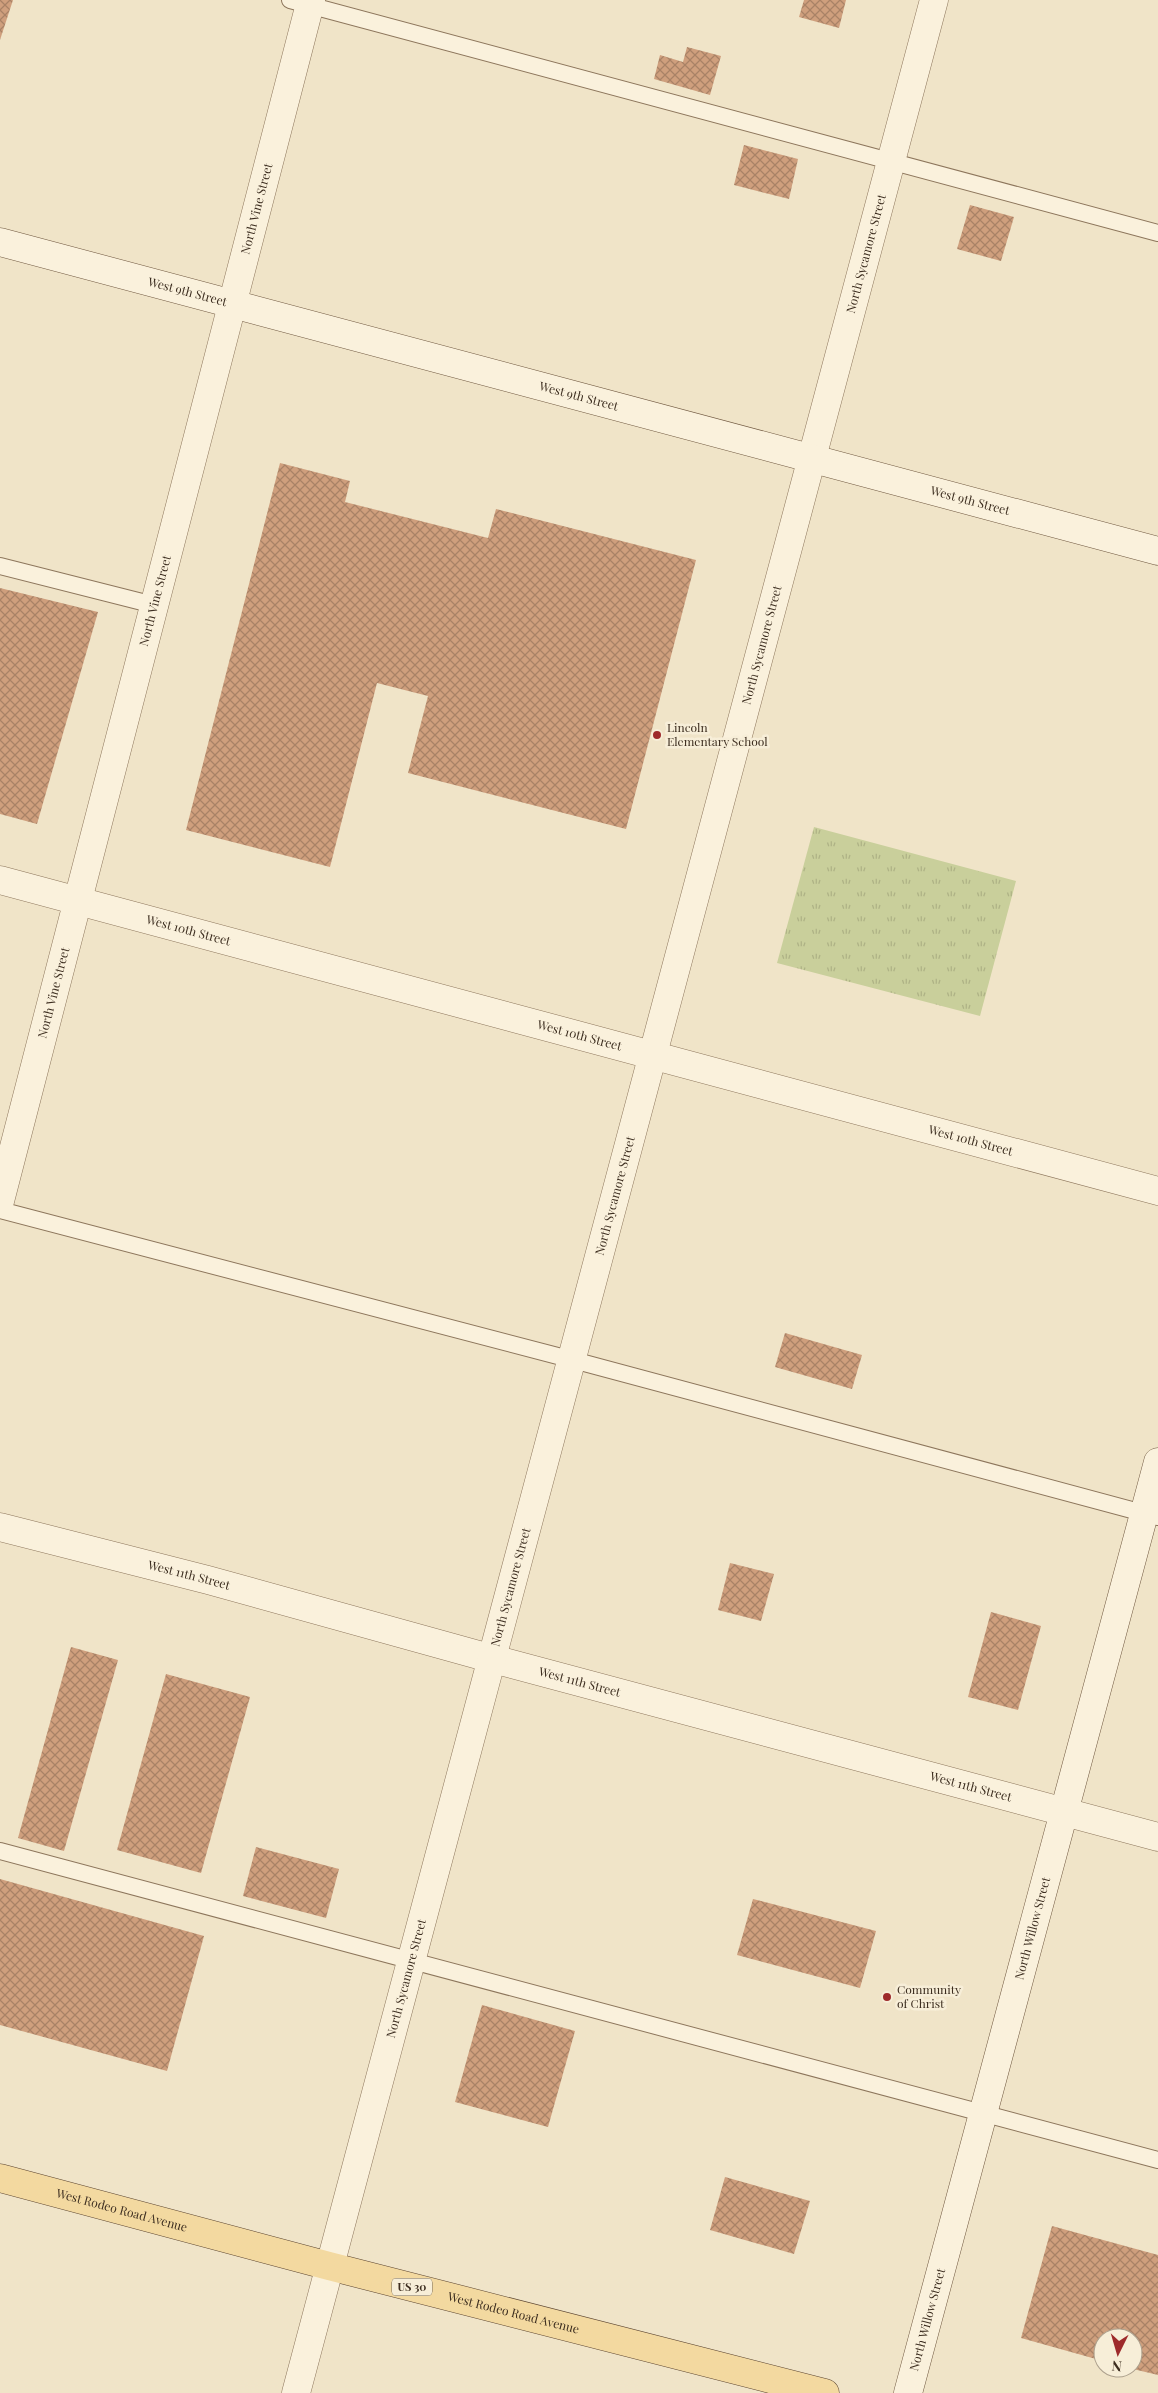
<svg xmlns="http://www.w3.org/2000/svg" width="1158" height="2393" font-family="'Playfair Display',serif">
<defs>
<pattern id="grass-tufts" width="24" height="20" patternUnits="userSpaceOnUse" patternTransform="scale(1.25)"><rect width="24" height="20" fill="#c9cf9b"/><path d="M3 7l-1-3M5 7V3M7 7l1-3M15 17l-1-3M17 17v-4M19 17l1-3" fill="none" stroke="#aeb285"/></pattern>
<pattern id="building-cross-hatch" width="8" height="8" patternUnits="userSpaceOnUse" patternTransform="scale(1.25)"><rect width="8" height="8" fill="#cf9f7d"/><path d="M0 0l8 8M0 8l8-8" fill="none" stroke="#a98266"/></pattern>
</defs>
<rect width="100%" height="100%" fill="#f0e4c8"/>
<polygon fill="url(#grass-tufts)" points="814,827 1016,881 980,1016 777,963"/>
<g fill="url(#building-cross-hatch)">
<polygon points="0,0 13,0 0,40"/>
<polygon points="804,0 846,0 839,28 799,17"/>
<polygon points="687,47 721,56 710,95 654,79 660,55 683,62"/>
<polygon points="744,145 798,159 789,199 734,185"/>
<polygon points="970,205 1014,217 1001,261 957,249"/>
<polygon points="280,463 350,481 345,502 488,538 496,509 696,560 626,829 408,773 428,696 377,683 330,867 186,830"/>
<polygon points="0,588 98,612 37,824 0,814"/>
<polygon points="785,1333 862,1355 852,1389 775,1367"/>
<polygon points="730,1563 774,1574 761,1621 718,1610"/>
<polygon points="991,1612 1041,1626 1018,1710 968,1697"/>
<polygon points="71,1647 118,1660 64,1851 18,1838"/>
<polygon points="166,1674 250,1697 201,1873 117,1850"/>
<polygon points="256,1847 339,1869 326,1918 243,1896"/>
<polygon points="0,1879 204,1936 167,2071 0,2025"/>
<polygon points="753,1899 876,1931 860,1988 737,1955"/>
<polygon points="482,2005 575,2031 548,2127 455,2102"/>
<polygon points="725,2177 810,2201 794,2254 710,2230"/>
<polygon points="1052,2226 1158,2255 1158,2375 1133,2369 1133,2338 1103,2338 1103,2361 1021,2338"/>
</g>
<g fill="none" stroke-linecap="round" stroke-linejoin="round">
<g stroke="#8d765c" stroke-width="18">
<g id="lane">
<polyline points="290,0 1158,233"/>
<polyline points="0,566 154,605"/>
<polyline points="0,1210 573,1360 1158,1517"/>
<polyline points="0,1851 1158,2160"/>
</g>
</g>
<g stroke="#8d765c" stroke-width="29">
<g id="street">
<path id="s1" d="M 0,880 L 1158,1191"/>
<path id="s2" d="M 0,1201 L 311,0"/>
<path id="s3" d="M 0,1527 L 208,1580 L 493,1659 L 1158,1837"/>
<path id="s4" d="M 296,2393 L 934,0"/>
</g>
</g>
<g stroke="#6f573f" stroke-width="29">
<g id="secondary">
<path id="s5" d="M 0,242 L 1158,551"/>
<path id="s6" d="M 908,2393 L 1158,1462"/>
</g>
</g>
<g stroke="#5b4430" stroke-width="29">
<g id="primary">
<path id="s7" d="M 0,2178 L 329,2266 L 825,2393"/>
</g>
</g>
<use href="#lane" stroke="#faf1dc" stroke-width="16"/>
<use href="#street" stroke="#faf1dc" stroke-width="28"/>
<use href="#secondary" stroke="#faf1dc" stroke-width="28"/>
<use href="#primary" stroke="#f3d9a0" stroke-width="28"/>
</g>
<g fill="#9e2a2b" stroke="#f7eed8" stroke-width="2">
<circle cx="657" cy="735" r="5"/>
<circle cx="887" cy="1997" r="5"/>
</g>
<g text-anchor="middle" stroke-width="5" stroke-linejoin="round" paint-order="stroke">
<rect fill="#f7eed8" stroke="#756857" stroke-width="1" x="392" y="2278.5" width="40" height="17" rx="4"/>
<g font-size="11" font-weight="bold" fill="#3d2e20">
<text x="412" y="2291">US 30</text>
</g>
<g font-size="12" fill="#3d2e20" stroke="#f7eed8">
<text dy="4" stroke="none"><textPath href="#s2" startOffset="1025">North Vine Street</textPath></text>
<text dy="4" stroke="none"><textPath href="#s4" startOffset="2214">North Sycamore Street</textPath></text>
<text dy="4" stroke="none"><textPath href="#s5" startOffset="194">West 9th Street</textPath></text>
<text dy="4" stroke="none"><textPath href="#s5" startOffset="599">West 9th Street</textPath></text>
<text dy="4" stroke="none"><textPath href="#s5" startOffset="1004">West 9th Street</textPath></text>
<text dy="4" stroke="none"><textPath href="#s2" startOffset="620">North Vine Street</textPath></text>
<text dy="4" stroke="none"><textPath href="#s4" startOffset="1809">North Sycamore Street</textPath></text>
<text dy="4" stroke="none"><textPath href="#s1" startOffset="195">West 10th Street</textPath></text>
<text dy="4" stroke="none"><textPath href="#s2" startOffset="215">North Vine Street</textPath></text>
<text dy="4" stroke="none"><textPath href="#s1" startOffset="600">West 10th Street</textPath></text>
<text dy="4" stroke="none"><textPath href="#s1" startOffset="1005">West 10th Street</textPath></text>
<text dy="4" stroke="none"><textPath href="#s4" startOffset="1239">North Sycamore Street</textPath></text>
<text dy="4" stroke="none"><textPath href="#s3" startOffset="195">West 11th Street</textPath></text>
<text dy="4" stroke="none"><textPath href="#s4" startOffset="834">North Sycamore Street</textPath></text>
<text dy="4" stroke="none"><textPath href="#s3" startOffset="600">West 11th Street</textPath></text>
<text dy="4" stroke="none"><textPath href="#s3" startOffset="1005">West 11th Street</textPath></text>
<text dy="4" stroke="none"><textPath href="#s6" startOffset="481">North Willow Street</textPath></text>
<text dy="4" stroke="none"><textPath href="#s4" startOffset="429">North Sycamore Street</textPath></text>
<text dy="4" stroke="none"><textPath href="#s7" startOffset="126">West Rodeo Road Avenue</textPath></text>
<text dy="4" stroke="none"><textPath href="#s7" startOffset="531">West Rodeo Road Avenue</textPath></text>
<text dy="4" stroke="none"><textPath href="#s6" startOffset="76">North Willow Street</textPath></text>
</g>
<g font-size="12" fill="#3d2e20" stroke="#f7eed8" text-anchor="start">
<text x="667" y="732">Lincoln<tspan x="667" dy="14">Elementary School</tspan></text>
<text x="897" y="1994">Community<tspan x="897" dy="14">of Christ</tspan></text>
</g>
</g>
<g transform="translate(1118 2353) rotate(185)"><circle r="24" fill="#f7eed8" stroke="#ada18e"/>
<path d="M0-4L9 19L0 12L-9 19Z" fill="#9e2a2b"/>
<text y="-8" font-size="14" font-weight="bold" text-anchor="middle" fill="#3d2e20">N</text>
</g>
</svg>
